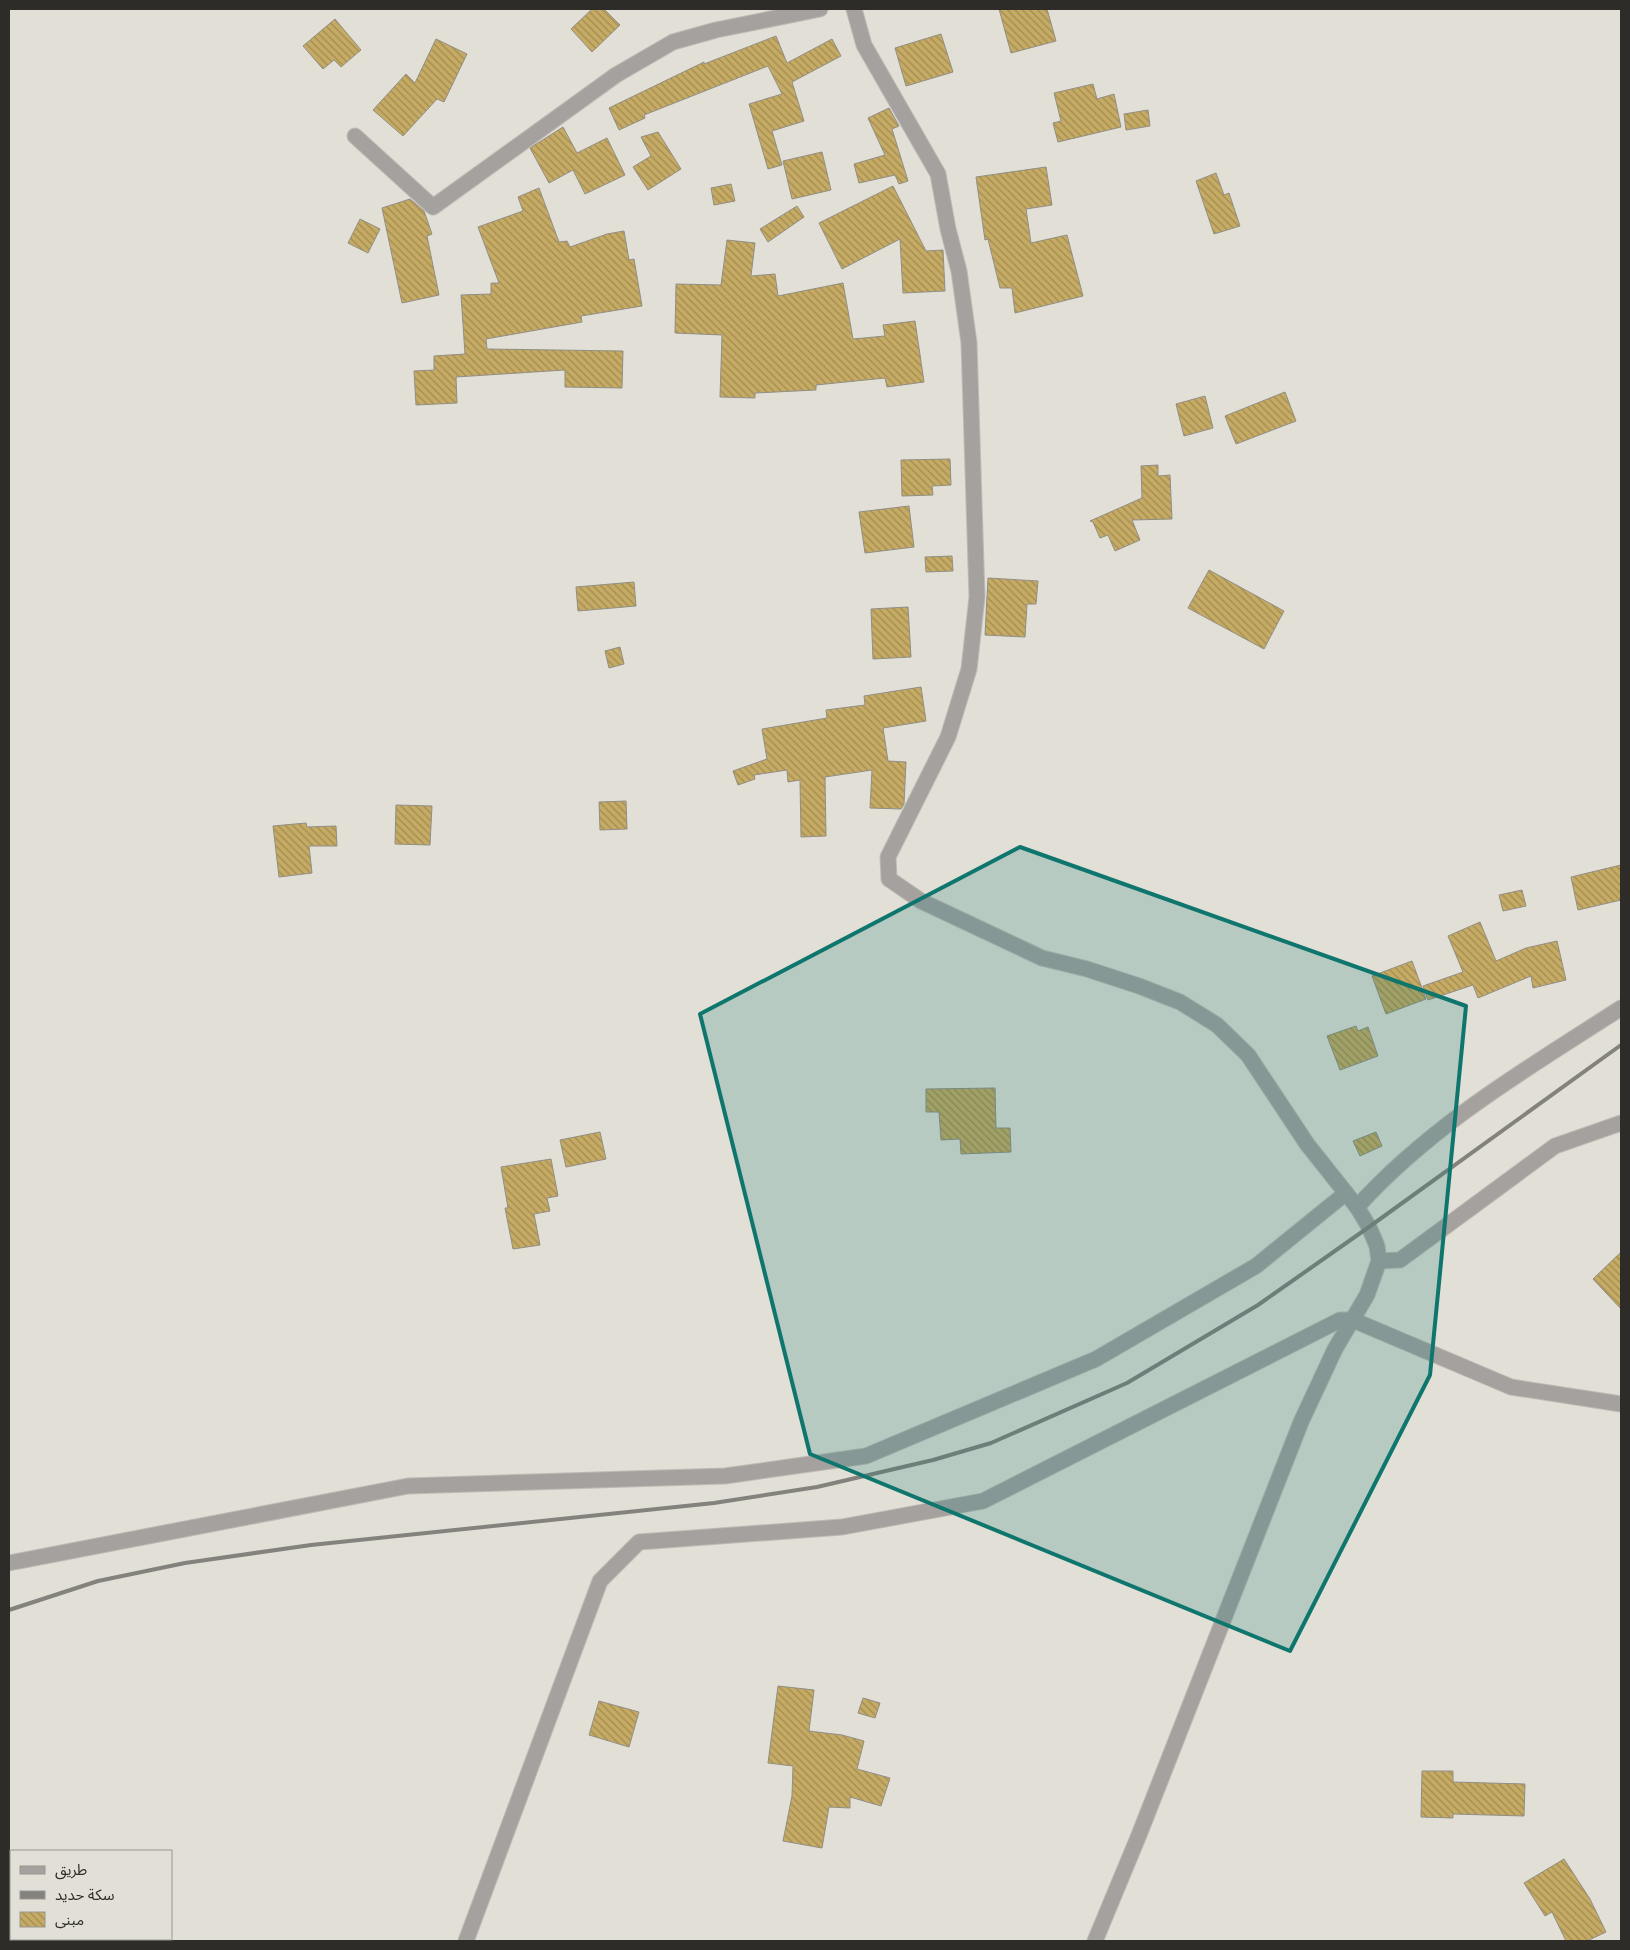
<svg xmlns="http://www.w3.org/2000/svg" width="1630" height="1950" font-family="Merriweather,'Noto Sans Arabic',serif">
<defs>
<pattern id="building-back-hatch" width="6" height="6" patternUnits="userSpaceOnUse" patternTransform="scale(1.25)"><rect width="6" height="6" fill="#c6ab64"/><path d="M-1 5l2 2M0 0l6 6M5-1l2 2" fill="none" stroke="#a18b52"/></pattern>
</defs>
<rect width="100%" height="100%" fill="#e2dfd7"/>
<g fill="url(#building-back-hatch)" stroke="#918e86">
<polygon points="592,9 604,9 620,25 592,52 571,29"/>
<polygon points="999,9 1047,9 1056,41 1011,53"/>
<polygon points="335,19 361,50 341,67 334,60 323,69 303,46"/>
<polygon points="941,34 953,72 906,86 895,48"/>
<polygon points="776,36 787,63 832,39 841,56 792,82 804,121 772,131 782,165 768,169 749,104 782,94 768,66 644,115 645,118 619,130 609,108 704,62 704,64"/>
<polygon points="436,39 467,54 444,102 437,99 403,136 373,110 406,74 415,83"/>
<polygon points="1093,84 1097,99 1114,94 1121,127 1058,142 1053,123 1061,121 1054,93"/>
<polygon points="889,108 899,126 892,129 908,181 899,184 895,175 859,183 854,164 885,155 868,118"/>
<polygon points="1148,110 1150,126 1126,130 1124,114"/>
<polygon points="563,127 577,153 607,138 625,175 585,194 573,170 549,183 530,148"/>
<polygon points="658,132 681,169 648,190 633,167 651,156 641,137"/>
<polygon points="822,152 831,190 792,199 783,161"/>
<polygon points="1046,167 1052,205 1026,209 1031,243 1067,235 1083,296 1015,313 1012,288 1000,288 988,239 985,240 976,177"/>
<polygon points="1216,173 1224,195 1229,193 1240,226 1214,234 1196,181"/>
<polygon points="731,184 735,201 714,205 711,188"/>
<polygon points="893,186 926,251 943,250 945,291 903,293 900,239 842,269 819,223"/>
<polygon points="539,188 559,242 567,241 570,247 607,234 624,231 629,260 634,259 642,306 581,316 582,322 486,339 487,349 623,351 622,388 565,387 565,370 456,377 457,403 416,405 414,371 434,370 434,356 465,354 461,295 491,294 491,283 499,283 478,227 523,211 518,197"/>
<polygon points="410,199 424,211 432,234 427,236 439,295 402,303 382,208"/>
<polygon points="797,206 804,217 768,242 760,229"/>
<polygon points="360,219 380,229 368,253 348,243"/>
<polygon points="727,240 755,243 751,276 775,274 778,296 843,283 853,339 885,336 883,325 915,321 924,382 887,387 885,378 816,385 816,390 755,393 755,398 720,397 722,335 675,333 676,284 721,285"/>
<polygon points="1285,392 1296,421 1236,444 1225,416"/>
<polygon points="1205,396 1213,428 1184,436 1176,404"/>
<polygon points="950,459 951,485 932,486 933,495 902,496 901,460"/>
<polygon points="1158,465 1158,476 1170,475 1172,519 1132,520 1140,540 1115,551 1108,535 1100,538 1093,522 1090,521 1142,498 1141,466"/>
<polygon points="909,506 914,547 865,553 859,512"/>
<polygon points="952,556 953,571 926,572 925,557"/>
<polygon points="1209,570 1284,611 1264,649 1188,608"/>
<polygon points="988,578 1038,581 1036,604 1027,604 1025,637 985,635"/>
<polygon points="634,582 636,606 578,611 576,587"/>
<polygon points="908,607 911,657 873,659 871,609"/>
<polygon points="620,647 624,664 609,668 605,651"/>
<polygon points="921,687 926,721 883,728 888,761 906,762 904,804 901,809 870,808 872,770 825,777 826,836 801,837 800,780 788,782 787,770 754,775 755,779 738,785 733,771 767,759 762,729 827,718 826,710 865,705 864,696"/>
<polygon points="626,801 627,829 600,830 599,802"/>
<polygon points="396,805 432,806 430,845 395,844"/>
<polygon points="306,823 307,827 336,826 337,846 309,846 312,873 279,877 273,826"/>
<polygon points="1621,865 1621,900 1578,910 1571,877"/>
<polygon points="1522,890 1526,906 1503,911 1499,895"/>
<polygon points="1480,922 1496,961 1526,948 1557,941 1566,980 1533,988 1531,976 1478,998 1473,985 1428,1000 1423,986 1463,972 1448,936"/>
<polygon points="1412,961 1426,999 1386,1014 1372,976"/>
<polygon points="1356,1026 1358,1031 1368,1027 1378,1056 1340,1070 1327,1036"/>
<polygon points="995,1088 996,1128 1010,1128 1011,1152 961,1154 960,1139 941,1140 939,1112 926,1112 926,1089"/>
<polygon points="600,1132 606,1159 566,1167 560,1140"/>
<polygon points="1376,1132 1382,1146 1360,1156 1353,1141"/>
<polygon points="551,1159 558,1196 547,1198 550,1211 534,1214 540,1245 513,1249 505,1208 508,1208 501,1167"/>
<polygon points="1621,1252 1621,1309 1593,1279"/>
<polygon points="778,1686 814,1690 809,1731 842,1735 864,1741 857,1769 890,1778 881,1806 850,1797 850,1808 829,1807 822,1848 783,1841 792,1796 793,1766 768,1763"/>
<polygon points="863,1698 880,1703 875,1718 858,1713"/>
<polygon points="599,1701 639,1712 629,1747 589,1735"/>
<polygon points="1422,1771 1453,1771 1453,1782 1525,1784 1524,1816 1453,1814 1453,1818 1421,1817"/>
<polygon points="1564,1859 1590,1899 1606,1932 1587,1941 1566,1941 1552,1912 1545,1916 1524,1883"/>
</g>
<g fill="none" stroke-linecap="round" stroke-linejoin="round">
<g stroke="#bebbb4" stroke-width="17">
<g id="minor">
<polyline points="854,9 864,45 938,174 948,229 959,271 969,343 977,597 969,669 948,737 888,857 889,879 921,901 1042,958 1087,969 1139,986 1180,1002 1217,1025 1248,1055 1307,1144 1357,1207 1369,1227 1377,1246 1379,1261 1367,1295 1335,1349 1301,1422 1139,1835 1095,1941"/>
<polyline points="355,136 433,207 616,75 673,42 716,30 820,9"/>
<path d="M 1357,1207 C 1432,1124 1528,1068 1621,1008"/>
<polyline points="1379,1261 1400,1260 1555,1146 1621,1123"/>
<polyline points="9,1563 408,1486 725,1476 866,1456 1096,1359 1256,1266 1346,1193"/>
<polyline points="466,1941 600,1581 639,1542 842,1527 983,1501 1340,1320 1353,1320 1511,1387 1621,1404"/>
</g>
</g>
<use href="#minor" stroke="#a4a19f" stroke-width="15"/>
<polyline stroke="#84827d" stroke-width="4" points="9,1610 98,1581 185,1563 311,1545 714,1503 817,1487 933,1460 991,1443 1127,1383 1258,1305 1369,1227 1621,1045"/>
</g>
<path fill="#0f766e" fill-opacity="0.2" stroke="#0f766e" stroke-width="4" stroke-linejoin="round" d="M 1020,847 L 1466,1006 L 1430,1375 L 1290,1651 L 810,1454 L 700,1014 Z"/>
<rect width="1630" height="1950" fill="none" stroke="#2d2c29" stroke-width="20"/>
<rect x="10" y="1850" width="162" height="90" fill="#e2dfd7" stroke="#9a9791"/>
<rect x="20" y="1866" width="25" height="8" fill="#a4a19f" stroke="#9a9791"/>
<text x="55" y="1875" font-size="15" fill="#2d2c29">طريق</text>
<rect x="20" y="1891" width="25" height="8" fill="#84827d" stroke="#9a9791"/>
<text x="55" y="1900" font-size="15" fill="#2d2c29">سكة حديد</text>
<rect x="20" y="1912" width="25" height="15" fill="url(#building-back-hatch)" stroke="#9a9791"/>
<text x="55" y="1925" font-size="15" fill="#2d2c29">مبنى</text>
</svg>
